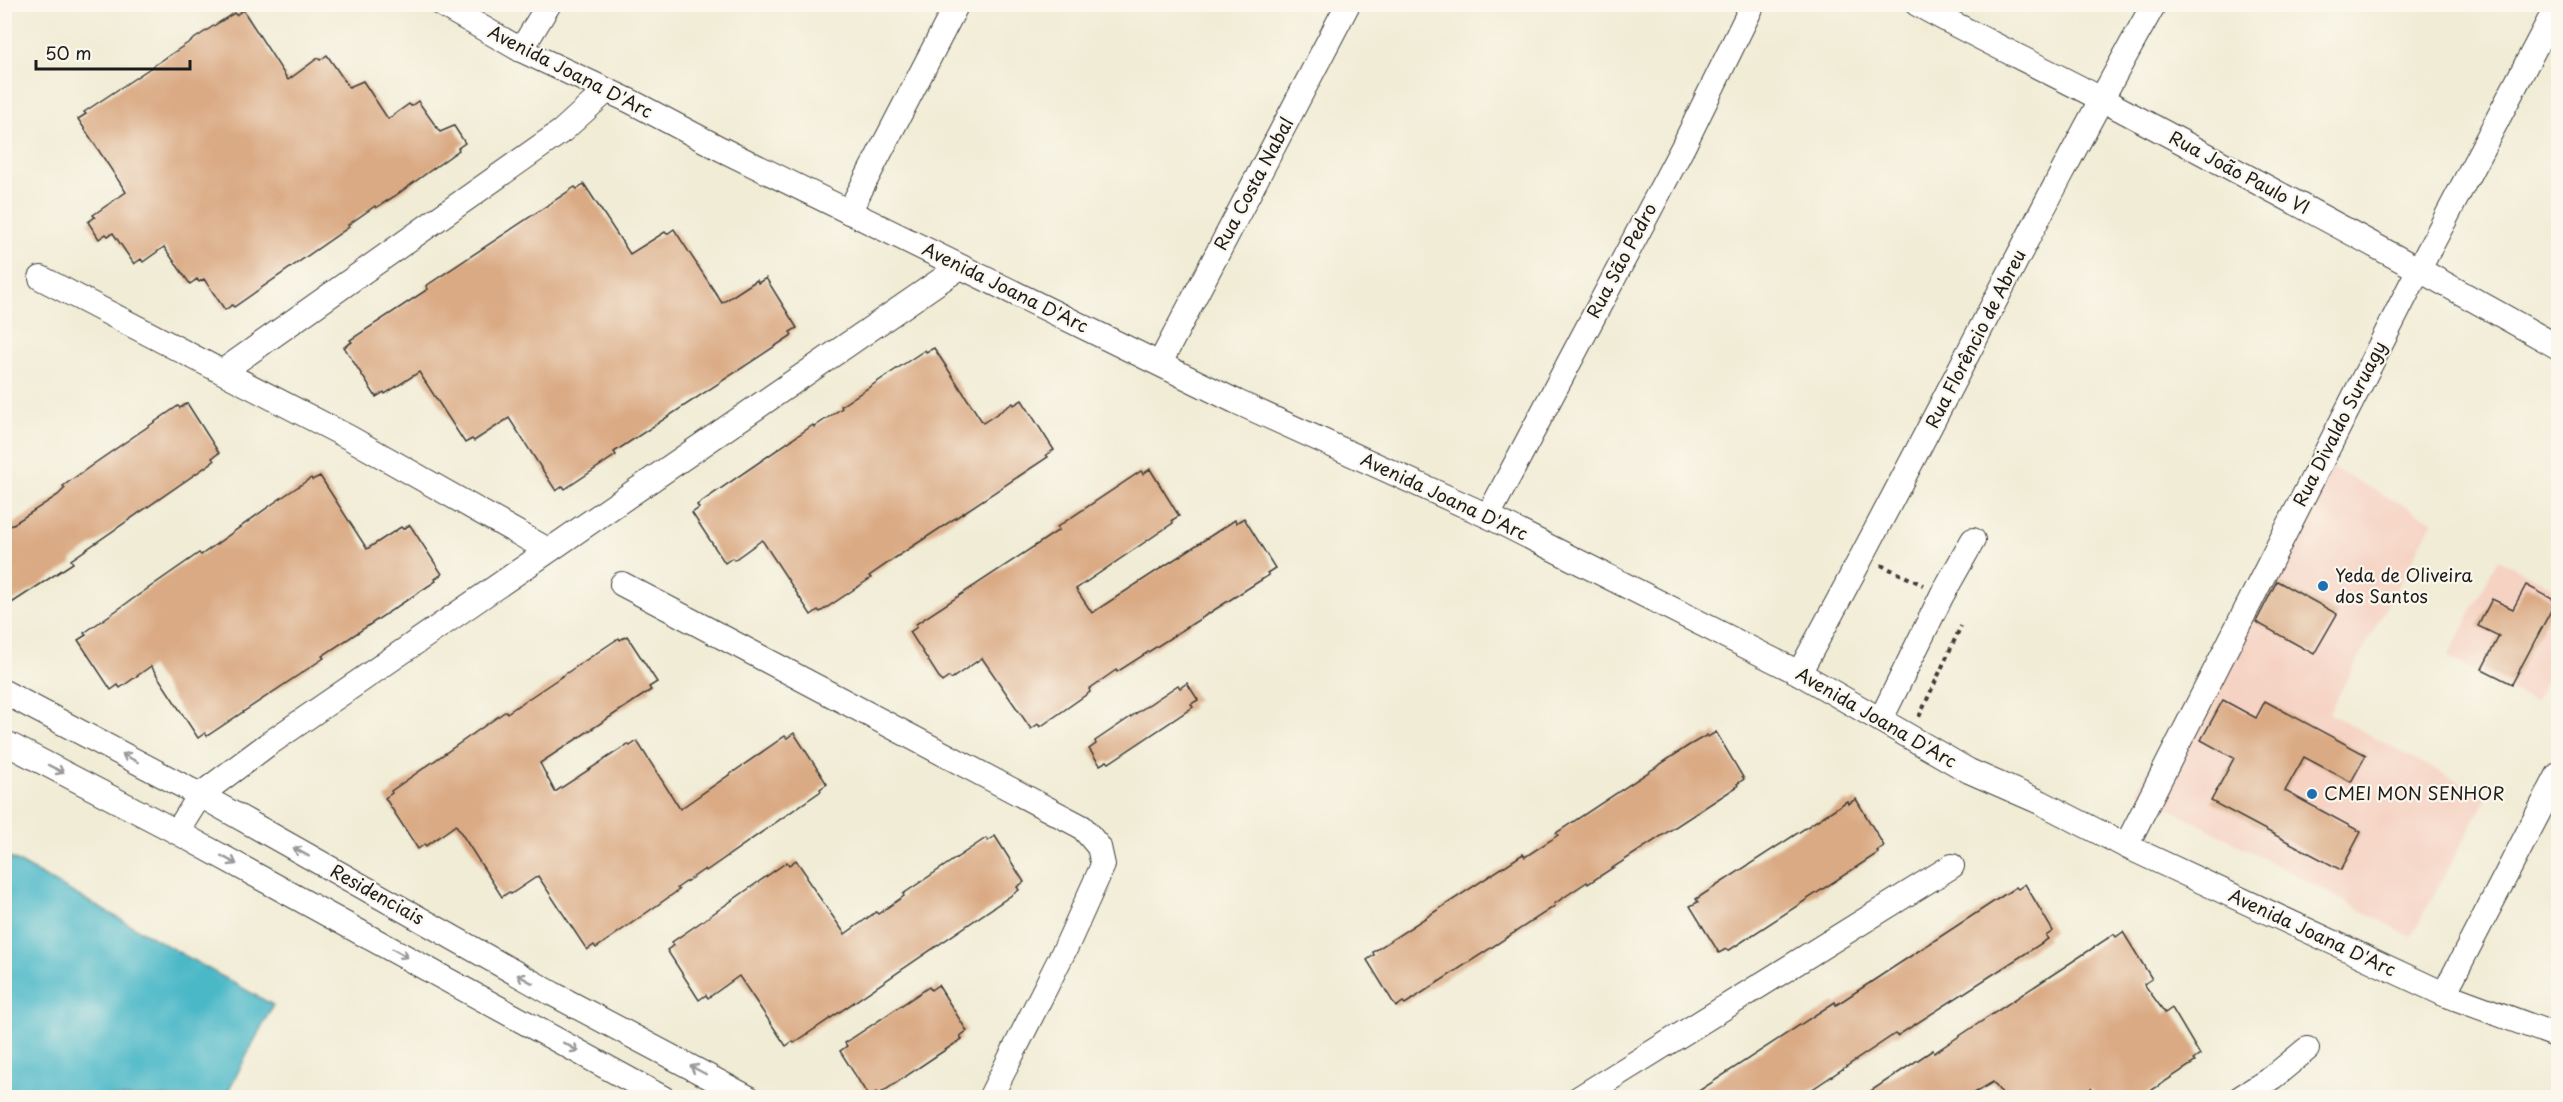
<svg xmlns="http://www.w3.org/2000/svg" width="2563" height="1102" font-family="'Playpen Sans',sans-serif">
<rect width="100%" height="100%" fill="#fbf7ec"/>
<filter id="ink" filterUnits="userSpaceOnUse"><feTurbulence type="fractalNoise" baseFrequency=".0167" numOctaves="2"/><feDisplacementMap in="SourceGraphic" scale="12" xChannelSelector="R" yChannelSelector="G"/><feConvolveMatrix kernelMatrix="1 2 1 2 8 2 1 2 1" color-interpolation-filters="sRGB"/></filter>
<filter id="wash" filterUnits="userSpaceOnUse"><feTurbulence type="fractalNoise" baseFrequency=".008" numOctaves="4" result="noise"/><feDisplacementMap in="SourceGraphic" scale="24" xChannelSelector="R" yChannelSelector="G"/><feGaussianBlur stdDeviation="1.35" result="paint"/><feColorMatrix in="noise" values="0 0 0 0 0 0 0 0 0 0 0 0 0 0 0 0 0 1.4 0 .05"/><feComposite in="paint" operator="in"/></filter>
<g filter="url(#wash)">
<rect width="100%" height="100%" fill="#f1ecd5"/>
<g fill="#f5d2c2">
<polygon points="2316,459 2433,521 2329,713 2487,797 2411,937 2137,791"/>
<polygon points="2498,559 2558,590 2558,657 2535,702 2448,657"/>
</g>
<polygon fill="#4cb8c8" stroke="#346a72" stroke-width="1.5" points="4,854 273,1005 225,1097 5,1097"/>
<g id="blocks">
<g fill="#daaa84">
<polygon points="243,10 288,80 318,58 320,60 327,55 349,87 363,81 388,119 409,104 411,106 418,101 440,132 454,126 465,143 458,148 459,150 395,196 376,208 375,206 348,225 349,227 234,307 232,305 225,310 204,279 199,282 197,279 190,284 164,247 143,262 141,259 134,264 113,233 108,236 106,234 99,239 88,222 95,217 93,215 126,192 78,119 86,114 84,112 212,27 234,13 236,15"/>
<polygon points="584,184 630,254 665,232 667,234 674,229 722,303 757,280 758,283 766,278 797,328 790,332 792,335 614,452 616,455 565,489 563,486 556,491 509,418 474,441 472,439 465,443 419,372 385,394 384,392 376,397 344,347 352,342 350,340 428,289 426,286 575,187 577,189"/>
<polygon points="934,348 983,423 1013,403 1014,405 1022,400 1054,450 1046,455 1048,457 898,556 869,576 871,578 820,612 818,610 811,615 762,540 734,560 732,558 725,563 692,513 699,508 697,505 813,425 814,427 842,408 841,406 925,350 926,352"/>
<polygon points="187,403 219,453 212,458 214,461 71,560 73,563 4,608 4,530 58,495 65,488 63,486 95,463 178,406 180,408"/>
<polygon points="1150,469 1179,516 1172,520 1173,523 1076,589 1092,613 1235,520 1236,523 1244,518 1275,568 1267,573 1269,575 1117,672 1116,670 1089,689 1090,692 1040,727 1038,724 1031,729 982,658 951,679 949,677 942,682 910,632 917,627 916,624 1059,530 1057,527 1141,471 1143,474"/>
<polygon points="320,476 367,549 401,527 403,529 410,525 442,574 435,579 436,581 322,656 324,658 207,736 205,733 198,738 151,666 120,688 118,685 111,690 78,640 86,635 84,633 199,553 201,555 278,500 311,478 312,480"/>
<polygon points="2277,581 2337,614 2314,654 2256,622"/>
<polygon points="2526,585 2556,601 2512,684 2482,669 2499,636 2478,626 2492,599 2513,609"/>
<polygon points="627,636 657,682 649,687 651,690 540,763 555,792 628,744 630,746 637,741 680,809 785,736 787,738 794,733 827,784 820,789 821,791 706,871 705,869 677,888 679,890 596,948 594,945 587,950 538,876 511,894 509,892 502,897 456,825 426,846 425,844 418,849 385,798 392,793 391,791 506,711 507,713 619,638 620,640"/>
<polygon points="1187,683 1198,700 1191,704 1193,707 1109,763 1107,761 1100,765 1089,749 1096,744 1095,741 1178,685 1180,688"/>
<polygon points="2223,700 2256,718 2265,701 2366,755 2351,782 2304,757 2285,791 2361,832 2341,870 2211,801 2234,758 2201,740"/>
<polygon points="1716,732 1744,779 1737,784 1738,786 1588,884 1587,882 1554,904 1555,906 1405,1004 1403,1002 1396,1007 1367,960 1374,955 1373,952 1523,854 1525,857 1551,840 1558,835 1556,833 1688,746 1707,735 1708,737"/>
<polygon points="1856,799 1884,846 1877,851 1878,853 1728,951 1726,949 1719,953 1690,906 1698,902 1696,899 1847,801 1848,804"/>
<polygon points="995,836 1024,882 1017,887 1019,890 794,1043 793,1041 786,1046 739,976 708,998 706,995 699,1000 667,950 674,945 672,942 704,920 787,862 789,865 796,860 807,876 806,878 845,934 876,912 878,914 904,896 903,894 986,838 988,841"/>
<polygon points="2025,884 2053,931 2046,936 2048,939 1897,1036 1895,1034 1799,1098 1688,1098 1835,1002 1836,1005 2016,887 2018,889"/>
<polygon points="2123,932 2152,979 2144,984 2165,1013 2172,1008 2200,1055 2193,1060 2195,1062 2140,1098 2098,1098 2091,1088 2076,1098 2005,1098 1993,1082 1966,1098 1860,1098 1933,1050 1934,1053 1964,1033 2114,934 2116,937"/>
<polygon points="938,985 967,1031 960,1036 962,1039 933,1058 878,1095 876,1092 869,1097 840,1051 847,1046 845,1043 929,987 931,990"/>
</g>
</g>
</g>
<g filter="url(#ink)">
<use href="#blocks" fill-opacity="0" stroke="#3c3b38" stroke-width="1.5"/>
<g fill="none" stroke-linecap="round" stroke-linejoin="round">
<g stroke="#3c3b38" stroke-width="26">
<g id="minor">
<polyline points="441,4 521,50 632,102 721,149 1096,333 1237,402 1488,516 1799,673 1969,771 2040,802 2126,846 2444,994 2558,1036"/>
<path d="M 1917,4 C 1978,38 2041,67 2103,100 C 2256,181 2408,262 2558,347"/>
<polyline points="521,50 549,4"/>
<polyline points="849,212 957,4"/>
<polyline points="41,278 350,438 548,550"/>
<polyline points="1160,363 1348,4"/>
<polyline points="223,371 562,131 606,91"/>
<polyline points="1488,516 1683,147 1753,4"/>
<polyline points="622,584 1082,827 1099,847 1103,865 1067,945 990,1098"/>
<path d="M 1799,673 C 1921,452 2030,224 2154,4"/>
<polyline points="4,692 200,795 553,994 749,1098"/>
<polyline points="1881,719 1942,595 1973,540"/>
<polyline points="4,742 177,832 663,1098"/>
<polyline points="177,832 200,795 267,745 960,267"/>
<polyline points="2126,846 2419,269 2558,4"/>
<polyline points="2444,994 2558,775"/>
<polyline points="1579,1098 1952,866"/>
<polyline points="2240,1098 2273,1077 2307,1049"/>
</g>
</g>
<g stroke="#3c3b38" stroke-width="4" stroke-dasharray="4.5 4.5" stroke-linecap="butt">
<polyline points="1881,565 1923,585"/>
<polyline points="1919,717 1961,626"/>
</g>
<use href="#minor" stroke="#fff" stroke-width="24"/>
</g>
<defs><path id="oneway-shaft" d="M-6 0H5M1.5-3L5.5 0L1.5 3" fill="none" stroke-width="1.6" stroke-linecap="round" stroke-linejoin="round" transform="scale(1.5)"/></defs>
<g stroke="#999">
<use href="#oneway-shaft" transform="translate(130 758) rotate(-152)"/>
<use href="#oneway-shaft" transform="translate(56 769) rotate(27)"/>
<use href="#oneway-shaft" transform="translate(301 852) rotate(-151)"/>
<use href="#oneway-shaft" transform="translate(229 860) rotate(29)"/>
<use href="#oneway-shaft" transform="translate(400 953) rotate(29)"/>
<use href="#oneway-shaft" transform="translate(525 979) rotate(-151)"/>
<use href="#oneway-shaft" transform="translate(571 1047) rotate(29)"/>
<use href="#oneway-shaft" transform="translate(698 1070) rotate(-152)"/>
</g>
</g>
<g fill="#1f6fb2" stroke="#fbf7ec" stroke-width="2">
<circle cx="2323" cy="586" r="6"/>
<circle cx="2312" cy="794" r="6"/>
</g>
<g text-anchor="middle" stroke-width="4.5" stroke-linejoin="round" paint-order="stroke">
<g font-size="18" fill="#1c1c1c" stroke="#fbf7ec">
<text transform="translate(570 72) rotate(27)" y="6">Avenida Joana D'Arc</text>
<text transform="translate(2239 173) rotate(28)" y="6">Rua João Paulo VI</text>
<text transform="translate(1254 184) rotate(-62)" y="6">Rua Costa Nabal</text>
<text transform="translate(1622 261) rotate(-62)" y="6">Rua São Pedro</text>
<text transform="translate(1005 288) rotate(26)" y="6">Avenida Joana D'Arc</text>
<text transform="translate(1976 339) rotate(-63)" y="6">Rua Florêncio de Abreu</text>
<text transform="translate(2340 424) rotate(-63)" y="6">Rua Divaldo Suruagy</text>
<text transform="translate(1444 497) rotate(25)" y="6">Avenida Joana D'Arc</text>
<text transform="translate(1876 718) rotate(30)" y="6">Avenida Joana D'Arc</text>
<text transform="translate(377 895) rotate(29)" y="6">Residenciais</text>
<text transform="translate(2312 933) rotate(25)" y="6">Avenida Joana D'Arc</text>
</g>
<g font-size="18" fill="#1c1c1c" stroke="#fbf7ec" text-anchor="start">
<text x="2335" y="582">Yeda de Oliveira<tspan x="2335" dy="21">dos Santos</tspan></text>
<text x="2324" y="800">CMEI MON SENHOR</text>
</g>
</g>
<rect width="2563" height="1102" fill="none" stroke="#fbf7ec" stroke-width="24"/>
<path d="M36 60v9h154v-9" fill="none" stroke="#1c1c1c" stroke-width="3"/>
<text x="45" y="60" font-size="18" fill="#1c1c1c" stroke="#fbf7ec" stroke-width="4.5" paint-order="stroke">50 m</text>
</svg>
